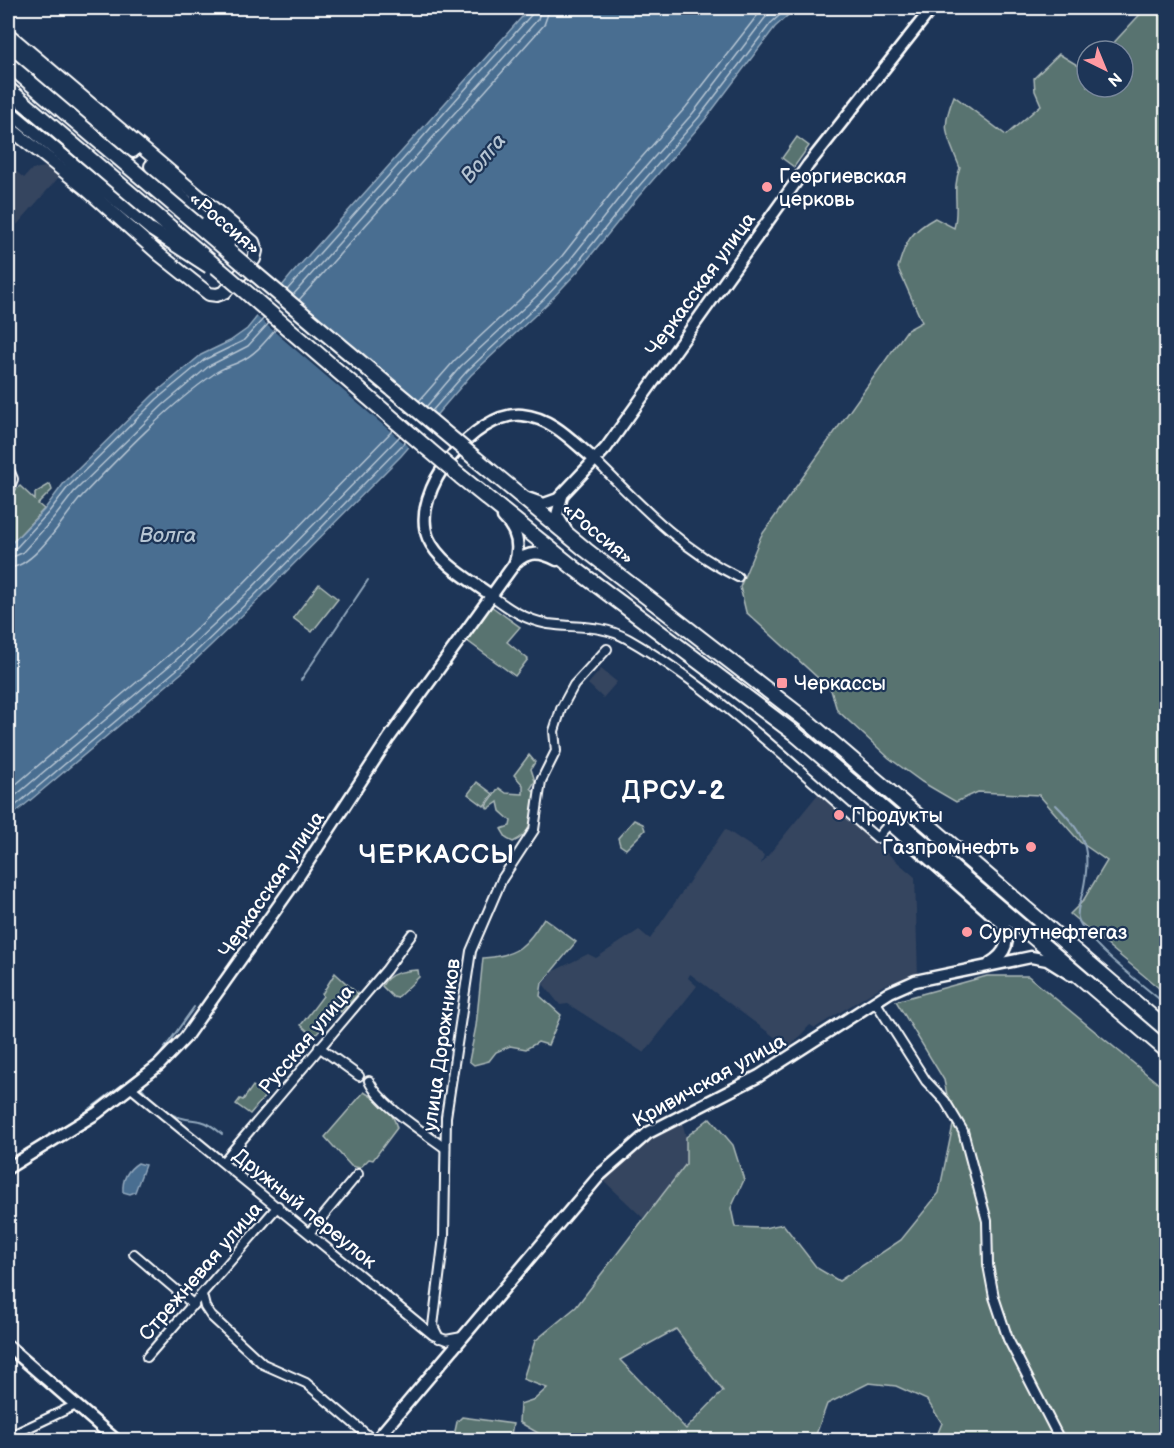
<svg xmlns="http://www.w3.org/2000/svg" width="1174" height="1448" font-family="'Balsamiq Sans',sans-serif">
<rect width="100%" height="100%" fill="#1d3557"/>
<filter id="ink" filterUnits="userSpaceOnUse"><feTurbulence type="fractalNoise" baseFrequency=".0167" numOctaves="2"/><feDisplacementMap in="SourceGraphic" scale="12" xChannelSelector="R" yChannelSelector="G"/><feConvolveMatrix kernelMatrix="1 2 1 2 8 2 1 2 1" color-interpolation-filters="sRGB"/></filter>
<g filter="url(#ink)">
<g fill="#34445f">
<polygon points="8,165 24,178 32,169 46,167 59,177 8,235"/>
<polygon points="601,669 617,682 603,698 588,684"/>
<polygon points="818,794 915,877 918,976 884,985 815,1028 810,1025 789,1048 690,974 688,978 697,986 644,1053 568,1004 560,1005 543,984 554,971 588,954 596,958 639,930 650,939 725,829 764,855 761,864"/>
<polygon points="682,1121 686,1137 686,1164 643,1218 601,1178 638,1147"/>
</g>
<g fill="#597370" stroke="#acb9b8" stroke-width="1.5" fill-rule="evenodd">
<path d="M 1146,8 L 1166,8 L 1166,994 L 1070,914 L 1083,901 L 1107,861 L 1080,842 L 1039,795 L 978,792 L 956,802 L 922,782 L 889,758 L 837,710 L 831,690 L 746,612 L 740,587 L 761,536 L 907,330 L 922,322 L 898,268 C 905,242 911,231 935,218 L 954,228 C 960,206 951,190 960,168 C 947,135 940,130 954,96 L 1006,135 L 1041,105 L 1035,91 L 1034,78 L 1059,54 L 1087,71 L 1087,87 L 1123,87 L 1123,51 L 1106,51 Z"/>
<polygon points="797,137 809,146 794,167 782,158"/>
<polygon points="50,484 52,490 38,504 44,509 8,547 8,497 20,486 35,500 35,493"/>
<polygon points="319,584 338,599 312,632 293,618"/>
<polygon points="491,606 520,627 507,642 528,659 515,676 466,640"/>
<path d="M 529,755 L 535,762 L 531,769 L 535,781 L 531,788 L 536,794 C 533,814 534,833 513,842 L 507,839 L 501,829 L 510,826 L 511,821 L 500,811 L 498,802 L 488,809 L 486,806 L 499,788 L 506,793 L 523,794 L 523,785 L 514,775 Z"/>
<polygon points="477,782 493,794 484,806 468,794"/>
<polygon points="634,820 643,824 645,830 626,849 620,845 618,838"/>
<path d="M 544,918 L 576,942 L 542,983 L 540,996 L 561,1015 L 548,1045 L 538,1042 L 526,1049 L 510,1046 L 496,1052 L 489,1061 L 474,1065 L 469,1061 L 476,1026 L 483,958 C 518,956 526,946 544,918 Z"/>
<path d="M 418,970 L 419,977 L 397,998 L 393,997 L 382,986 C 389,972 404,971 418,970 Z"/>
<polygon points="335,973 358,994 341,1012 338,1010 314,1037 301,1025 323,996 322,994"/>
<path d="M 987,976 L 1028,976 L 1166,1090 L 1166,1440 L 935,1440 L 942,1423 L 927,1400 L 896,1386 L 869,1383 L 827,1404 L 814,1440 L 550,1440 L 519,1422 L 520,1404 L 535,1399 L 547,1388 L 523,1379 L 535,1341 L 576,1307 L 686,1164 L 686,1137 L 710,1118 L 733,1145 L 744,1180 L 731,1208 L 735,1227 L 764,1228 L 783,1224 L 817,1268 L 839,1281 L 901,1240 L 939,1193 L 953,1125 L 944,1080 L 896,1001 ZM 676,1329 L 723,1391 L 686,1429 L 620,1360 Z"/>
<polygon points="253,1086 266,1095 250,1114 236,1104 240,1099 243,1100"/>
<path d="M 364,1092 C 379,1101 393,1110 397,1128 L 373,1160 L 369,1159 L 360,1168 L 351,1166 L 325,1137 Z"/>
<polygon points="462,1417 513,1424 510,1440 453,1440 457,1422"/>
</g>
<g fill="#496e91" stroke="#92a8bd" stroke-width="1.5">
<polygon points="530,8 796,8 775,27 704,121 638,197 579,270 548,303 471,375 401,456 255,603 185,670 8,819 8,547 44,510 64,483 153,395 201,355 230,341 247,329 291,275"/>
<path d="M 138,1163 L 145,1165 L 135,1192 L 130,1194 L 123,1192 C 122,1179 127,1170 138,1163 Z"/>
</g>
<polygon fill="#1d3557" points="280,283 439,417 411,449 255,315"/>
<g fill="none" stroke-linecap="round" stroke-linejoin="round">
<g stroke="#b6c5d3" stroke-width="1.5">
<polyline points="287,290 532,14 534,8"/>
<polyline points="293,295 538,19 541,8"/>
<polyline points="299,300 544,25 550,8"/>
<polyline points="419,401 455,360 532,288 562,256 620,182 686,107 763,8"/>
<polyline points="426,407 461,366 539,294 569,261 627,188 693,113 765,18 777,8"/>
<polyline points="432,411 467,371 544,299 575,266 633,193 699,117 771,23 788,8"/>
<polyline points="8,551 17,547 48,513 68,487 157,399 204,360 243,341 264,318"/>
<polyline points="8,559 22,553 54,518 74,492 163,405 209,366 248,346 269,323"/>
<path d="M 8,568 C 36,567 64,516 82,496 C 120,456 169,405 214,374 C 221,368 230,366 239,362 C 255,355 265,342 276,329"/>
<polyline points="8,791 170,654 239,588 393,430"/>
<polyline points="8,802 176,660 246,594 400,436"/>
<polyline points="8,812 181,666 251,599 406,441"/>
</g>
<g stroke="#92a8bd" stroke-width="2">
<polyline points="301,680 368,580"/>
<path d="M 1056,805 C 1085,834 1092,849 1083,891 C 1081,899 1076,911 1078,918 C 1085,943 1145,986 1166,1005"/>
<path d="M 141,1087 C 152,1099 162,1112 178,1117 C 202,1124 199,1115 222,1134"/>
<polyline points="49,1134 76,1119 157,1059 194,1007"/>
</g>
<g stroke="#fff" stroke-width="12">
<g id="street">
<path d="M 595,460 C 639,504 682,550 738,577"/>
<polyline points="8,467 13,479 8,492"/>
<path d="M 492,596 C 509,609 526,620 548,624 C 576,628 602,624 628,639 C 716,689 800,772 877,838 L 889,824"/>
<polyline points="875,1001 926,1081 945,1101 963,1131 987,1221 988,1265 994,1297 1008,1339 1060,1440"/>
<polyline points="319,1047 359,1076"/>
<path d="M 369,1081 C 380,1105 422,1131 445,1148"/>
<polyline points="130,1087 433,1335 446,1340 462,1337"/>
<polyline points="223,1162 386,970 412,934"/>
<polyline points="310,1232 358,1174"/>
<polyline points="134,1254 194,1305"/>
<polyline points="202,1295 205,1307 211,1316 263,1364 306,1383 373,1440"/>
<polyline points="439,1338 433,1326 444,1237 446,1117 471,951 502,879 534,830 541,781 556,751 554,731 561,709 574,685 607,649"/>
<polyline points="147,1357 278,1206"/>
<polyline points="8,1437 76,1405"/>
</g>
</g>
<g stroke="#fff" stroke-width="15">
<g id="secondary">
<polyline points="562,496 557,515 566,530"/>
<polyline points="527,498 544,504 558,499 606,448 808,165 932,8"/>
<path d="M 503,517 C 517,530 521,546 514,565"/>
<path d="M 492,596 C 470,580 439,563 428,538 C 409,492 475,411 522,415 C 553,418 573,442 595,460"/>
<path d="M 882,810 L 889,824 L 1002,923 C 1012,939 1006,954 990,963"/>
<path d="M 8,1168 L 97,1113 L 159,1065 L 185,1038 L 293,885 L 389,738 L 515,563 C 529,550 541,552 557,560"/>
<polyline points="8,1346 116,1440"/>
<polyline points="376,1440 599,1176 648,1133 759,1076 890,992 915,981 1031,957 1047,960 1071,975"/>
</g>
</g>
<g stroke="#fff" stroke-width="16">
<g id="primary">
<polyline points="8,34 253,242 256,251 254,259 225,292 217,295 209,294 160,255 85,188 8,127"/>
<polyline points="8,46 133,151"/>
<polyline points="8,110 152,230"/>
<polyline points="151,166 207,222"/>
</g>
</g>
<g stroke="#fff" stroke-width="18">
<g id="highway">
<polyline points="253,272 317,326"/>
<polyline points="240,287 428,449"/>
<polyline points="476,459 586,550 806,720 1166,1029"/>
<polyline points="461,477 574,568 794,733 1166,1050"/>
</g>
</g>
<use href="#street" stroke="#1d3557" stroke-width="8"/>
<use href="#secondary" stroke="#1d3557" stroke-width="10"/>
<use href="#primary" stroke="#1d3557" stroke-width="12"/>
<use href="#highway" stroke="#1d3557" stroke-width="14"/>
<g stroke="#fff" stroke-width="16" stroke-linecap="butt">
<g id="primary-bridge">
<polyline points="207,222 228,244"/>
<polyline points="152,230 209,267"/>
</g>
</g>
<g stroke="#fff" stroke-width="18" stroke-linecap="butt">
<g id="highway-bridge">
<polyline points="8,64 253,272"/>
<polyline points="8,89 240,287"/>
<polyline points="317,326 476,459"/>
<polyline points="428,449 461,477"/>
</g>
</g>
<use href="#primary-bridge" stroke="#1d3557" stroke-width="12"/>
<use href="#highway-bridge" stroke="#1d3557" stroke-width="14"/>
</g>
</g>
<g fill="#ff9aa2" stroke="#1d3557" stroke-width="2">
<circle cx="767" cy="187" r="6"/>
<rect x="776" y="677" width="12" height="12" rx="3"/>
<circle cx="839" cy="815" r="6"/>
<circle cx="1031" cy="847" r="6"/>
<circle cx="967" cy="932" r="6"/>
</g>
<g text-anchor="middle" stroke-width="4.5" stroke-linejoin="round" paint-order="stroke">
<g font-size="20" fill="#fff" stroke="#1d3557" text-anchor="start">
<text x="779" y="183">Георгиевская<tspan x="779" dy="23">церковь</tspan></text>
<text x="794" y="690">Черкассы</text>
<text x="851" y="822">Продукты</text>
<text x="1019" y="854" text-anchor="end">Газпромнефть</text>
<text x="979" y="939">Сургутнефтегаз</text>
</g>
<g font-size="20" fill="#fff" stroke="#1d3557">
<text transform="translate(225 223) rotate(40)" y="7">«Россия»</text>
<text transform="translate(700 284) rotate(-54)" y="7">Черкасская улица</text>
<text transform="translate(598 533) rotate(39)" y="7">«Россия»</text>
<text transform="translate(271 884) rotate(-56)" y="7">Черкасская улица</text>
<text transform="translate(306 1039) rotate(-50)" y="7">Русская улица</text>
<text transform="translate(441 1045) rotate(-82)" y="7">улица Дорожников</text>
<text transform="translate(709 1080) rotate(-29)" y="7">Кривичская улица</text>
<text transform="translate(305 1208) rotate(39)" y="7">Дружный переулок</text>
<text transform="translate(200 1271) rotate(-49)" y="7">Стрежневая улица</text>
</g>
<g font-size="21" font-style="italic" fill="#b6c5d3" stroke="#1d3557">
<text transform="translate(483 158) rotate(-50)" y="7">Волга</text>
<text x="168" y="542">Волга</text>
</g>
<g font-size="26" font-weight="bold" letter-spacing="1.5" fill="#fff" stroke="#1d3557">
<text x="674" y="799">ДРСУ-2</text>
<text x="437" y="863">ЧЕРКАССЫ</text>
</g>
</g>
<rect width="1174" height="1448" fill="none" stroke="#1d3557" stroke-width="30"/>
<rect x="15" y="15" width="1144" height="1418" fill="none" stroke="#fff" stroke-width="2" filter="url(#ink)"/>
<g transform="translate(1105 69) rotate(137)"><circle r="28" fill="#1d3557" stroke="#77869a" stroke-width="1.5"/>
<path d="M0-4.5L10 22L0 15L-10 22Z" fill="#ff9aa2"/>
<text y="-9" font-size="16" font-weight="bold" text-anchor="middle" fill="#ffffff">N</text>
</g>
</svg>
